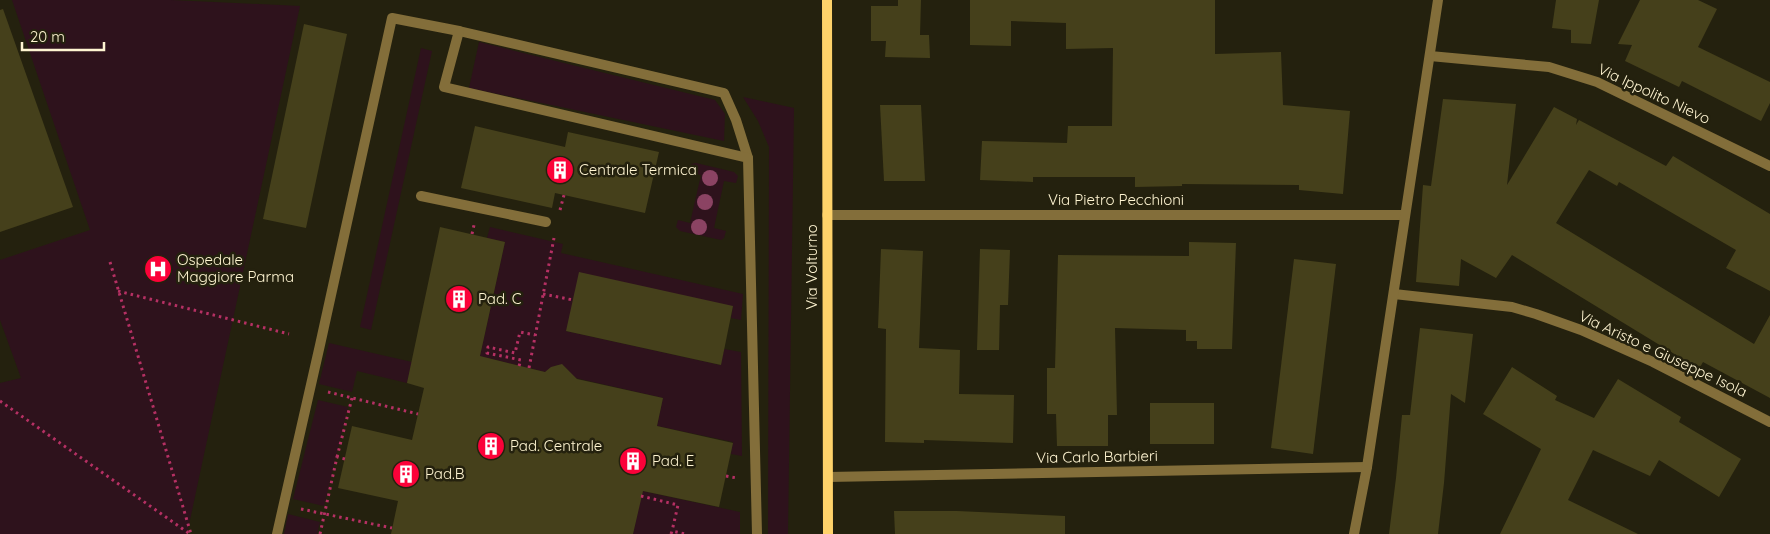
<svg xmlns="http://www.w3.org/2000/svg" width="1770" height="534" font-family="Quicksand,sans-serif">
<rect width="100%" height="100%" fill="#24210e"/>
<g fill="#2e121c">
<polygon points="12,0 171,0 300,6 187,534 0,534 0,383 21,378 0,320 0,260 90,230"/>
<polygon points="479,42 715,100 725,114 724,141 469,88"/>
<polygon points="421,48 432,51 371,330 360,327"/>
<polygon points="743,97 794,108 788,534 768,534 769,147 758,121"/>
<polygon points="696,163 734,172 738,176 736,183 724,181 714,228 726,231 724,238 721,240 680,231 676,227 678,220 690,223 701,175 689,172 691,164"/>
<path d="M 490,227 L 563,244 L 561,253 L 743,294 L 741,320 L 731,318 L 733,306 L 566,331 L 720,365 L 724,349 L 741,352 L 742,456 L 731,454 L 733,442 L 657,426 L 663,398 L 571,377 C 569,369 566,367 557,365 L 545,372 L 480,356 L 505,242 L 487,238 Z"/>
<polygon points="329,343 412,362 407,383 357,371 352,392 319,384"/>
<polygon points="318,400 348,407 324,506 293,499"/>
<polygon points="642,491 740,512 740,534 633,534"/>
<polygon points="288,514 320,522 317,534 284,534"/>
</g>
<g fill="#45401b">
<polygon points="898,0 921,0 920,35 929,35 930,58 885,57 886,41 871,41 871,6 898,6"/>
<polygon points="970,0 1215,0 1215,54 1281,52 1283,105 1350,111 1343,194 1299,190 1299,185 1182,184 1182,186 1135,187 1135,177 1033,177 1033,182 980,180 982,141 1067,143 1068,126 1112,126 1113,48 1066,49 1066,23 1011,21 1011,46 970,45"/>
<polygon points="1556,0 1599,0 1591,44 1571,43 1571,30 1552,28"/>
<polygon points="1640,0 1698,0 1717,9 1698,47 1770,82 1770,103 1761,121 1682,81 1679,87 1625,61 1632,45 1618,44"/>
<polygon points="3,9 73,207 0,232 0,10"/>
<polygon points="304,24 347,34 306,228 263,219"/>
<polygon points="1443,99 1516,104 1507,185 1554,107 1577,119 1576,125 1579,120 1666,166 1673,156 1770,214 1770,291 1726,268 1736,250 1619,182 1617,186 1589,170 1556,223 1754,344 1770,315 1770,398 1703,362 1699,369 1512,255 1496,278 1461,259 1459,286 1416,282 1423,185 1431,186"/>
<polygon points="880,105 921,105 925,181 884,181"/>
<polygon points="475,126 565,147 568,132 659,152 645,213 555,193 552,208 461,188"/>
<polygon points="440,227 505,242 480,356 545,372 551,367 562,364 577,379 663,398 657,426 733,443 719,507 643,491 633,534 391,534 398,501 338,488 352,426 412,440 424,388 407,383"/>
<polygon points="1189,242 1236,243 1232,349 1197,349 1197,341 1186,341 1186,330 1115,328 1117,415 1108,415 1108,446 1057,446 1056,414 1047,414 1047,368 1055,368 1058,255 1189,256"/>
<polygon points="881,249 923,251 919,348 960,350 959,394 1014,395 1013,443 924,440 924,443 885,442 886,329 878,328"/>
<polygon points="980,249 1010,250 1008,305 1000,305 999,350 977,350"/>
<polygon points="1294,259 1336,264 1313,454 1271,448"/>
<polygon points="579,272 733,306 721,365 566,331"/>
<polygon points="1420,328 1473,334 1465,403 1451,394 1444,483 1438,534 1389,534 1396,478 1402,415 1410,415"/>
<polygon points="1512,367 1557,396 1555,400 1594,418 1618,379 1681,417 1679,422 1741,459 1719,497 1659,460 1650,476 1593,450 1568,500 1638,534 1500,534 1541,449 1483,414"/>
<rect x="1150" y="403" width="64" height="41"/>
<polygon points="894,511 957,511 1065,516 1065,534 895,534"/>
</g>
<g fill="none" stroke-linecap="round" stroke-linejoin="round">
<g stroke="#b53063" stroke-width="3" stroke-dasharray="2.5 4" stroke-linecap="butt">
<polyline points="560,210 564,195"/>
<polyline points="472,234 474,225"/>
<polyline points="110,262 191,534"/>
<polyline points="118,291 289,334"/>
<polyline points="543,294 573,300"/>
<polyline points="519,366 521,360 487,353 488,347 515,353 520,332 535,335"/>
<polyline points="529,368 554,238"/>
<polyline points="328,392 418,414"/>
<polyline points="0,401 190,534"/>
<polyline points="337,457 352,398"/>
<polyline points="726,476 737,478"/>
<polyline points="641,496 678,505 672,531"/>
<polyline points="301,509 392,528"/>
<polyline points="320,534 337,457 345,459"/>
<polyline points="671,534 672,531 685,534"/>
</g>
<g stroke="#836e3a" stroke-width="10">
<polyline points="459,31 724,93 736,120 748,158"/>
<polyline points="421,196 546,222"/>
<polyline points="277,534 320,345 392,18 459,31 444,87 748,158 757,534"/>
</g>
<g stroke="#836e3a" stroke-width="10">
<polyline points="1430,56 1549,67 1597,82 1770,166"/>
<polyline points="827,215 1405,215"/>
<polyline points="1394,294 1512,307 1536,314 1581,330 1653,362 1770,422"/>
<polyline points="828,477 1367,467"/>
<polyline points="1354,534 1367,467 1438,0"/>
</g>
<polyline stroke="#fed26a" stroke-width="10" points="827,0 828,534"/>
</g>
<g fill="#8b4363">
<circle cx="710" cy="178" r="8"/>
<circle cx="705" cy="202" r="8"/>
<circle cx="699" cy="227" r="8"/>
</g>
<defs>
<g id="building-disc" transform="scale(1.4375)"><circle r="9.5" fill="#fb0239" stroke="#24210e"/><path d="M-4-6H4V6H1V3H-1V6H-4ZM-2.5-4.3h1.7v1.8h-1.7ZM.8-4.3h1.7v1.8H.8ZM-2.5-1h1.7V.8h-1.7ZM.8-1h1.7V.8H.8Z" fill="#fff"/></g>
<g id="hospital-disc" transform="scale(1.4375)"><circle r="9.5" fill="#fb0239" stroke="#24210e"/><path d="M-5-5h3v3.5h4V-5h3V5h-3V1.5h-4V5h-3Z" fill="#fff"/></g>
</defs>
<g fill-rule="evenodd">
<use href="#building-disc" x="560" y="170"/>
<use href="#hospital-disc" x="158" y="269"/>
<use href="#building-disc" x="459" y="299"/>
<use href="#building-disc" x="491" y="446"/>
<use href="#building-disc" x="633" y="461"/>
<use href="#building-disc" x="406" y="474"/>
</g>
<g text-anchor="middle" stroke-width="5" stroke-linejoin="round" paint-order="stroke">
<g font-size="15" fill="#fff5d2" stroke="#24210e">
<text transform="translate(1654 94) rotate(25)" y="5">Via Ippolito Nievo</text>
<text x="1116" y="205">Via Pietro Pecchioni</text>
<text transform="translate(812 267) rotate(-90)" y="5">Via Volturno</text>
<text transform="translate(1663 354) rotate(25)" y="5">Via Aristo e Giuseppe Isola</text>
<text transform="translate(1097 457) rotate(-1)" y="5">Via Carlo Barbieri</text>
</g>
<g font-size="15" fill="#fff5d2" stroke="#24210e" text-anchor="start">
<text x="579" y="175">Centrale Termica</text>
<text x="177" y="265">Ospedale<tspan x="177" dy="17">Maggiore Parma</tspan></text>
<text x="478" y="304">Pad. C</text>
<text x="510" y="451">Pad. Centrale</text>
<text x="652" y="466">Pad. E</text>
<text x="425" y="479">Pad.B</text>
</g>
</g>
<path d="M22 42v8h82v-8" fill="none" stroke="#fff5d2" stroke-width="2.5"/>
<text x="30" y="42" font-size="15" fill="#fff5d2" stroke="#24210e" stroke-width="4" paint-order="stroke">20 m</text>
</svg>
